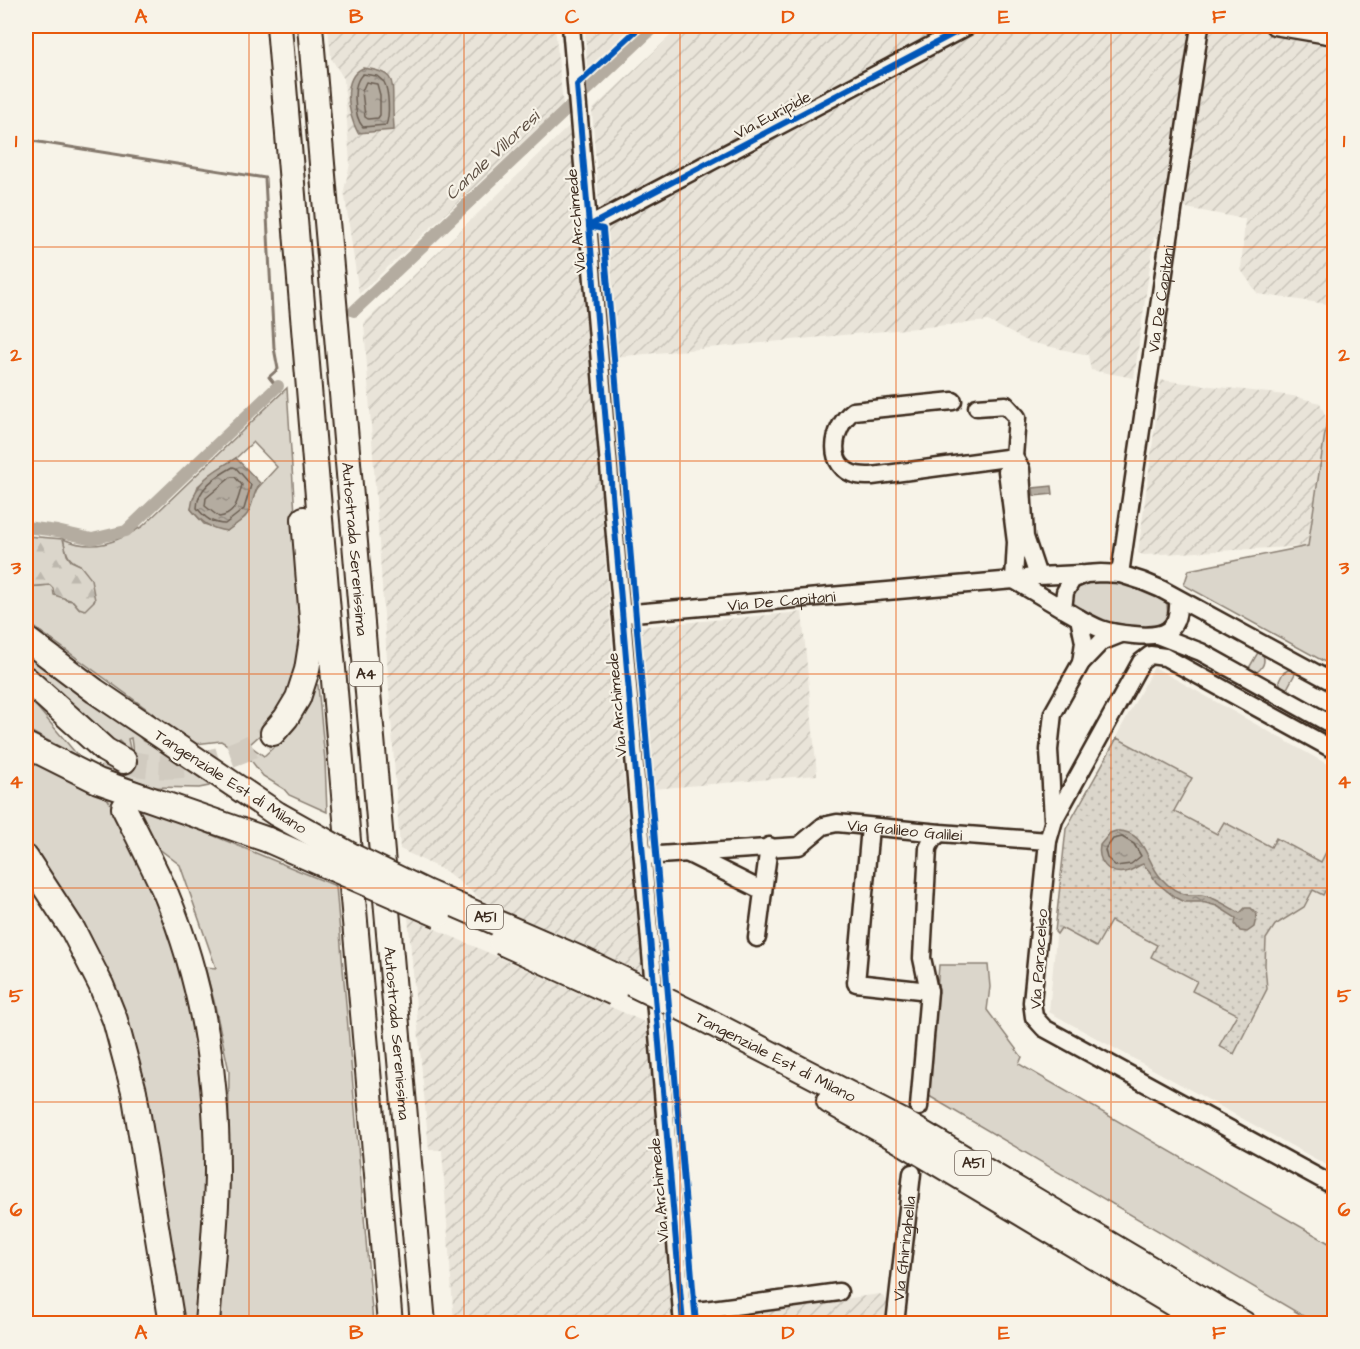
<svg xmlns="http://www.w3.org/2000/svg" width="1360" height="1349" font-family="'Architects Daughter',sans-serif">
<defs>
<pattern id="industrial-furrows" width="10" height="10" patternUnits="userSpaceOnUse" patternTransform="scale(1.5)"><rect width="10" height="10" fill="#e9e4d9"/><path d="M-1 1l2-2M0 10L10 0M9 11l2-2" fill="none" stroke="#c9c4ba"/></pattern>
<pattern id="forest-firs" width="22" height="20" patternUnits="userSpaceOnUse" patternTransform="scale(1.5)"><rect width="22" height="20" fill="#dbd6cb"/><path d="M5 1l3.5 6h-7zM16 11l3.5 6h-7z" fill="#bdb8ae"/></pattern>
<pattern id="garden-dots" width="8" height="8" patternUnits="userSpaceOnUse" patternTransform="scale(1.5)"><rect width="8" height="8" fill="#dbd6cb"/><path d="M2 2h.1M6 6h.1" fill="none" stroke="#bdb8ae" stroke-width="1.8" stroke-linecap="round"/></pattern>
<pattern id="water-ripples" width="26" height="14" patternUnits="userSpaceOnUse" patternTransform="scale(1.5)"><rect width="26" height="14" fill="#b4aca0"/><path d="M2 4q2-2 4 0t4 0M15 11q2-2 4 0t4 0" fill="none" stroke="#948c82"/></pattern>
</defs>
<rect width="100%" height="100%" fill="#f7f3e8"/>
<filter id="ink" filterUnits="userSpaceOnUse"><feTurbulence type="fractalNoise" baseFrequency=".0167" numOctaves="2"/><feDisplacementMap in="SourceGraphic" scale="12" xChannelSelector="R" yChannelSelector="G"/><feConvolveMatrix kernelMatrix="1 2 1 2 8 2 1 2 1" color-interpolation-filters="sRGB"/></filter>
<g filter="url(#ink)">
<polygon fill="#e9e4d9" points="1154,667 1334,768 1334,1169 1049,1012 1066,829"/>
<g fill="url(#industrial-furrows)">
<polygon points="328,26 555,26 563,105 359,294 344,190 350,164 344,79 331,58"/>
<polygon points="585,26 633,26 587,69"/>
<polygon points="681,26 1334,26 1334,305 1258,294 1241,270 1245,219 1181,207 1175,242 1154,237 1134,378 1091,370 1088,355 1029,342 988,321 614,357 604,230 599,205 592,110"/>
<polygon points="570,125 606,510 607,524 604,545 618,718 643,974 488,905 447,872 400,849 364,323"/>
<polygon points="1161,380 1293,396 1320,403 1327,420 1308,546 1144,555 1138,553"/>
<polygon points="802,612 817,775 652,789 638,627"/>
<polygon points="408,917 649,1024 675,1323 454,1323 442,1150 429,1150"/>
<polygon points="880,1294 890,1303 888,1323 701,1324 700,1318"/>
</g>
<g fill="#dbd6cb" stroke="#8b8074" stroke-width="1.5" fill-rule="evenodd">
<path d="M 287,388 L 303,641 L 286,698 L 272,724 L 249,745 L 264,756 C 288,736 301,711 315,684 L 318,685 L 325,761 L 327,812 L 289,795 L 284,789 L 263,776 L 250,759 L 221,741 L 195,744 L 26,621 L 26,587 L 50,585 L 66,600 L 73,601 L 79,608 L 80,565 C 66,559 67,553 63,539 C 94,552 115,543 143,526 ZM 253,442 L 277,467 L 254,492 L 249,511 L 245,517 L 227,531 L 204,524 L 191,509 L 198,486 L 216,471 L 236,458 Z"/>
<polygon points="1327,420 1334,421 1334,667 1184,585 1189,570 1308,546"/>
<path d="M 1084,580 C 1111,581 1147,583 1167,604 L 1168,619 C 1140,640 1100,621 1072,608 L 1070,591 Z"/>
<polygon points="26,644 136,733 142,740 163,751 210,781 209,786 199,788 152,787 125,776 133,753 131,738 128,739 131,753 119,741 116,744 47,685 26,663"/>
<path d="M 1260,649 C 1266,658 1265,666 1257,672 L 1246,673 Z"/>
<polygon points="1288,670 1297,670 1284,694 1279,681 1283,673"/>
<polygon points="26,694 79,757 26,729"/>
<polygon points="26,753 102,790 131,836 176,941 208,1090 202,1323 183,1323 166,1221 70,905 26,843"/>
<polygon points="134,803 336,886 373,1323 220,1323 228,1177 229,1071 214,1001 205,967 216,968 180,865 158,848"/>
<polygon points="939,965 988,965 990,987 987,1010 1022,1057 1019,1064 1334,1246 1334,1323 1315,1323 929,1096"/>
</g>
<polygon fill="url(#forest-firs)" stroke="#8b8074" stroke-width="1.5" points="26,536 63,539 67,555 71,561 80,565 91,579 95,600 85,610 79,608 73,601 54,595 53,588 50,585 26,587"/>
<polygon fill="url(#garden-dots)" stroke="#8b8074" stroke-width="1.5" points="1117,738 1192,778 1174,811 1217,834 1224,822 1271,847 1276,838 1321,862 1334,836 1334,874 1323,895 1313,890 1304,907 1275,925 1266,939 1265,965 1267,989 1234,1054 1219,1046 1237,1014 1192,991 1197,981 1151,957 1157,945 1111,921 1096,947 1061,928 1057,934 1055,932 1066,829"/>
<g fill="url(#water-ripples)" stroke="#84786c" stroke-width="1.5">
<path d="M 363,68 C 398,72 392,82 393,111 C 393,117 394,123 394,130 L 358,133 C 349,116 340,78 363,68 Z"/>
<path d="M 236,458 L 260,483 C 253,494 254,501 249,511 C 245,520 234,525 227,531 C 210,529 201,522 191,509 C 194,481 213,471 236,458 Z"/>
<polygon points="1052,486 1053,494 1034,496 1033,488"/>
<path d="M 1116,831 C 1145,829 1146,862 1161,878 C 1168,886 1177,893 1188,895 C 1194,895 1200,894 1206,896 C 1218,899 1228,907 1240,913 L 1245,908 L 1251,908 L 1257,914 L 1254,927 L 1247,932 L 1240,931 L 1235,924 L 1236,918 L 1217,906 L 1202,902 L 1184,902 L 1176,898 L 1156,882 L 1150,872 L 1143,864 C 1137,866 1132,871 1125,872 C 1108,875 1097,861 1100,845 L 1110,833 Z"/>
</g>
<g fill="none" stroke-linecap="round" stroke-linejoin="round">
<g stroke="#6b5e52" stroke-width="1.5">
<path d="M 363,74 L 377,76 L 384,82 C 389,91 390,116 386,125 L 363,127 C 354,117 351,83 363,74 Z"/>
<polygon points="366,82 377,84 380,95 380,115 378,118 368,119 365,117 362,91"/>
<path d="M 233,467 L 236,468 L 251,485 L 244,509 L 225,524 C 213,524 205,518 197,508 C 197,488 217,476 233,467 Z"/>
<path d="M 231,477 L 235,477 L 242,485 C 238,499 236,515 219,517 L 205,506 L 206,498 Z"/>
<polygon points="1122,837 1134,844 1141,856 1131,864 1116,866 1107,858 1105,850 1113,839"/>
</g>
<polyline stroke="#84786c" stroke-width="3" points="26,140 265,178 274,348 278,369 269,377 277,387"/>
<g stroke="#b4aca0" stroke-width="12">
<polyline points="354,311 655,26"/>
<polyline points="26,527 57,531 92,539 126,531 278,386"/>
</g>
<g stroke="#d1cbc0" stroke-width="24" stroke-dasharray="24 12" stroke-linecap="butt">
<path d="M 124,761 C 171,775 234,762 273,733"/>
<polyline points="100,766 118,798"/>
</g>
<g stroke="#3b2a1e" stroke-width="21">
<g id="minor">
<polyline points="571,26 683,1324"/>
<polyline points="1274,26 1334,36"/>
<polyline points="589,226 968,26"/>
<path d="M 953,401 L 853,411 C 831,428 826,468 857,475 C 861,476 867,476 872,476 L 1014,457 L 1017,417 L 1006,405 L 977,407"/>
<polyline points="1014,457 1007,471 1016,542 1014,580"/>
<polyline points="1014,457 1021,469 1025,537 1038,576"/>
<path id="s1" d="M 1120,574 L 1200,26"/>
<polyline points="1014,580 1063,609"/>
<path d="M 1178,599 C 1180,632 1163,638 1134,635 C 1123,634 1112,633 1101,629 C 1088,624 1076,616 1063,609 L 1065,592 L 1072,580 L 1086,574 L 1101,573 L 1120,574 L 1142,581 L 1161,589 L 1334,683"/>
<path id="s2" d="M 622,614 L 1014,580 L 1038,576 L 1081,574"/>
<polyline points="1079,618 1084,642 1081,663"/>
<polyline points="1157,635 1201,652 1334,726"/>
<polyline points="1334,750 1165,657 1150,655 1141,662 1054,820 1048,841 1032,1002 1034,1017 1044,1028 1334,1186"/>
<polyline points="1053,819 1049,750 1053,713 1081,663 1101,642 1121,634"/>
<polyline points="870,827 856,983 929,991"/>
<polyline points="687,853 763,891"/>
<path id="s3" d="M 643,856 L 799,846 L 823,826 L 837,823 L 940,833 L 1048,841"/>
<polyline points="757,938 769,846"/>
<polyline points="919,1107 929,991 922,958 928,848 932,840 940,833"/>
<polyline points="682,1313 839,1292"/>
<path id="s4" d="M 895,1324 L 912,1173"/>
</g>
</g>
<g stroke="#3b2a1e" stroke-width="28">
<g id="highway">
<polyline points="279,26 316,473 390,1324"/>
<path id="s5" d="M 310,26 L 423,1324"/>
<polyline points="26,639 95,691 277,814"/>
<polyline points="26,679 105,750 124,761"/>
<polyline points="273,733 286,718 298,698 307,670 313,632 304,519"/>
<polyline points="26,745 98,781 268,840"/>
<path d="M 124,808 C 138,836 153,865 166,894 C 202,980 217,1076 217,1169 C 217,1220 211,1272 207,1324"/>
<polyline points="26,858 73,930 101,985 115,1020 134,1091 172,1324"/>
<path id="s6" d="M 696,1015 L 905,1123 L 1244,1324"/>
<polyline points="829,1101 897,1139 1207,1324"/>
</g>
</g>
<use href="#minor" stroke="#f7f3e8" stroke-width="16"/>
<use href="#highway" stroke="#f7f3e8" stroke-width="24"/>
<g stroke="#3b2a1e" stroke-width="28" stroke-linecap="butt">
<g id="highway-bridge">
<polyline points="277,814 354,857 426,892 585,961 696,1015"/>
<polyline points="268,840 439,915"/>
<polyline points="501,942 614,993"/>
</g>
</g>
<use href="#highway-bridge" stroke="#f7f3e8" stroke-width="24"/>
<g stroke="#f7f3e8" stroke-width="10">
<g id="cycleway">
<polyline points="641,26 577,85 683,1324"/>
<polyline points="589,226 603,229 696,1324"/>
<polyline points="589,226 968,26"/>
</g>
</g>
<use href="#cycleway" stroke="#0057b8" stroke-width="6"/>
</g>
</g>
<path fill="none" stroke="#e8590c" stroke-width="1.5" stroke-opacity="0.55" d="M 249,26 L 249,1324M 464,26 L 464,1324M 680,26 L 680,1324M 896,26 L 896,1324M 1111,26 L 1111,1324M 26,247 L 1334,247M 26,461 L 1334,461M 26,674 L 1334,674M 26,888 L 1334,888M 26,1102 L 1334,1102"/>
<g text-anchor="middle" stroke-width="4.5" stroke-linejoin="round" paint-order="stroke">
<g fill="#f7f3e8" stroke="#73665b" stroke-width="1.5">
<rect x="349.5" y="662" width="33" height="24" rx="4.5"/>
<rect x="467" y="905" width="36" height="24" rx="4.5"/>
<rect x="955" y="1151" width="36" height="24" rx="4.5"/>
</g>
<g font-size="15" font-weight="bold" fill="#3b2a1e">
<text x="366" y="679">A4</text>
<text x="485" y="922">A51</text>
<text x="973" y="1168">A51</text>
</g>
<g font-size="16" fill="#3b2a1e" stroke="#f7f3e8">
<text transform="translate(772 114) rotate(-28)" y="6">Via Euripide</text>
<text transform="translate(575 221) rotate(-95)" y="6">Via Archimede</text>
<text dy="6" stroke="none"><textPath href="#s1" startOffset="278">Via De Capitani</textPath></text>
<text dy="6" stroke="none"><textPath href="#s5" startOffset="525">Autostrada Serenissima</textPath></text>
<text dy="6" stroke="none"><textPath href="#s2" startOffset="160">Via De Capitani</textPath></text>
<text transform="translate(616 705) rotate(-95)" y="6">Via Archimede</text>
<text transform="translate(231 781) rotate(33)" y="6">Tangenziale Est di Milano</text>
<text dy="6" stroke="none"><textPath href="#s3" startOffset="270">Via Galileo Galilei</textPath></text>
<text transform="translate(1038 959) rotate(-86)" y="6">Via Paracelso</text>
<text dy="6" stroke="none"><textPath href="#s5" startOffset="1011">Autostrada Serenissima</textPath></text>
<text dy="6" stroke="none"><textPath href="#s6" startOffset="90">Tangenziale Est di Milano</textPath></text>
<text transform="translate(658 1190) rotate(-95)" y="6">Via Archimede</text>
<text dy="6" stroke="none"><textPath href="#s4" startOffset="76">Via Ghiringhella</textPath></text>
</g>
<g font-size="18" font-style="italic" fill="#5f5145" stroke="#f7f3e8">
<text transform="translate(492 155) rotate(-43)" y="6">Canale Villoresi</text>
</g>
</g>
<rect width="1360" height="1349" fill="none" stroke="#f7f3e8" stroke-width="66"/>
<rect x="33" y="33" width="1294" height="1283" fill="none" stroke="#e8590c" stroke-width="2"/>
<g font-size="20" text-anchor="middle" font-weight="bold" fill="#e8590c">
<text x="141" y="23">A</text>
<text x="356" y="23">B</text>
<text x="572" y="23">C</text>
<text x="788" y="23">D</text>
<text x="1004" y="23">E</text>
<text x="1219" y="23">F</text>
<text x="16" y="147">1</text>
<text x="1344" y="147">1</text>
<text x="16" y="361">2</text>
<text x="1344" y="361">2</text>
<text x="16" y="574">3</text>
<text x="1344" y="574">3</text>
<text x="16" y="788">4</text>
<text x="1344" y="788">4</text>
<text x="16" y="1002">5</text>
<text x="1344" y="1002">5</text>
<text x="16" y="1216">6</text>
<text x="1344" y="1216">6</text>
<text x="141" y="1339">A</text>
<text x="356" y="1339">B</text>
<text x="572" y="1339">C</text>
<text x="788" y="1339">D</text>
<text x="1004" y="1339">E</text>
<text x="1219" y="1339">F</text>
</g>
</svg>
